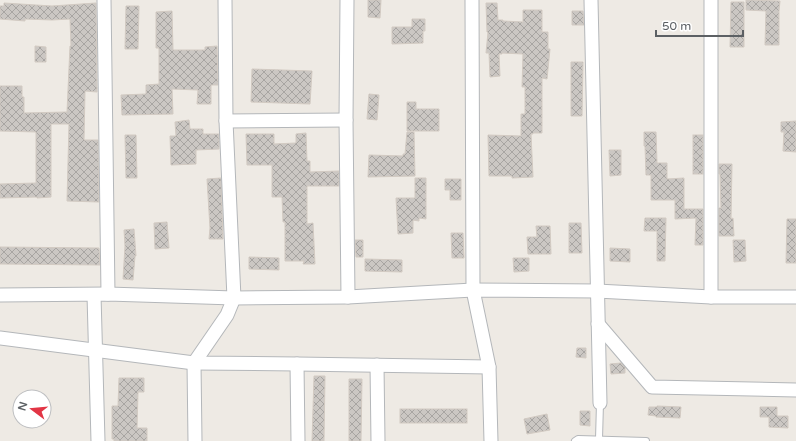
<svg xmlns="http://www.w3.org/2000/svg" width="796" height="441" font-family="'Varela Round',sans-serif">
<defs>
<pattern id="building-cross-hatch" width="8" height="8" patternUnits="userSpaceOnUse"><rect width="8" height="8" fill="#cbc7c3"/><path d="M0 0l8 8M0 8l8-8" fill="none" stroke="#a8a5a2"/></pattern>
</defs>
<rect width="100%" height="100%" fill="#eeeae4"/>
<g fill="url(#building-cross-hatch)" stroke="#d2cac2">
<polygon points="368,0 381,0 380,18 368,17"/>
<polygon points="746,0 780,1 779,11 779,45 765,45 766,11 746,10"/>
<polygon points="731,2 744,2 744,47 730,47"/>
<polygon points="4,3 52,6 96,3 97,92 85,91 84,140 98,140 99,202 67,201 69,124 51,124 51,197 37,198 37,197 0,198 0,184 36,183 36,132 0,131 0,86 22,86 22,97 24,97 24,113 67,112 70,46 71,46 70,19 52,20 25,19 25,21 0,19 0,6 4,6"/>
<polygon points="486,3 497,3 498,20 503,20 503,21 523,22 523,10 542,10 542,32 548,32 548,49 550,49 547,79 542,78 542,133 533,133 533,134 531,134 533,177 512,178 512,176 489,176 488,135 521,136 521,114 525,114 525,87 522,87 523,54 502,53 502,54 499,54 500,76 490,77 489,53 486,53 488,32 487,32"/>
<polygon points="126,6 139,6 138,49 125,49"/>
<polygon points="172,11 173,50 205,50 205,47 217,46 218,85 211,85 211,104 197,104 198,90 172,89 173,114 122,115 121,95 146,94 146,85 159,84 159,48 156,48 156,12"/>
<polygon points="572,11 583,11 584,25 572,25"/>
<polygon points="412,19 425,19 425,31 423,31 423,43 392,44 392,27 412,27"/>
<polygon points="35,46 46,47 46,62 35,62"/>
<polygon points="571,62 583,62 582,116 571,116"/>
<polygon points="252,69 312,71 310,104 251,102"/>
<polygon points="369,94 379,95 377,120 367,119"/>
<polygon points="407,102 416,102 416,109 439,109 439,131 407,131"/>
<polygon points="189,120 190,129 203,129 203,134 219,134 219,149 196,150 196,164 171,165 170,136 176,136 175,122"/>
<polygon points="796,121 796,152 783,151 784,132 781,132 781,122"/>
<polygon points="407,132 414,132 415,176 368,177 369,155 403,156 403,154 405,154"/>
<polygon points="644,132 656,132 657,163 667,163 667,179 684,178 684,209 703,209 703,245 695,245 696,218 675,219 675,200 651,200 651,175 646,175 645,146 644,146"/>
<polygon points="306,133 307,161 310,161 310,172 339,171 339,186 307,186 307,224 313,223 315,264 303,264 304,261 285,261 285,222 283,222 282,197 272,197 272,165 247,165 246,134 274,134 274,144 296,143 296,134"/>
<polygon points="125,135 136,135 137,178 126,178"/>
<rect x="693" y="135" width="10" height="39"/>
<polygon points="609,150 621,150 621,175 610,176"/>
<polygon points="719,164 732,164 731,219 733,218 734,236 719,236 719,208 721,208 720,174 719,174"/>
<polygon points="221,178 223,239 209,239 210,228 207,179"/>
<polygon points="415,178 426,178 426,219 419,218 419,221 413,220 413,233 398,234 396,198 415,198"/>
<polygon points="445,179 461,179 461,200 450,200 450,190 445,190"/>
<polygon points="645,218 666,218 665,261 657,261 657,231 644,231"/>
<polygon points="787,219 796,219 796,263 786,263"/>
<polygon points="167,222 169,248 155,249 154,223"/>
<polygon points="569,223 581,223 582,253 569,253"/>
<polygon points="536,226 550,226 551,254 528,254 527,237 537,237"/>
<polygon points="134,229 136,256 135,256 133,280 123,279 125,246 124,230"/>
<polygon points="451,233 463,233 464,258 452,258"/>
<polygon points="355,240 363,240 363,257 356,257"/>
<polygon points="733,240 745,240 746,261 734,262"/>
<polygon points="0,247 99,248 100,265 0,264"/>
<polygon points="610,248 630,249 630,262 610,261"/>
<polygon points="249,257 279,258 279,270 249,269"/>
<polygon points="513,258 529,258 529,271 514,272"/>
<polygon points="365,259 402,260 402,272 365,271"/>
<polygon points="577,348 586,348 586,358 576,357"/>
<polygon points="621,363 625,367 625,373 611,374 610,364"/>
<polygon points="314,376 325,376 324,441 312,441"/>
<polygon points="119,378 144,378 144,392 138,392 137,428 147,428 147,441 114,441 114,439 112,439 112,406 118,406"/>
<polygon points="349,379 362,379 361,441 349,441"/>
<polygon points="657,406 681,407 680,418 656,417 656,416 648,415 649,407 657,407"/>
<polygon points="760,407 777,407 777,416 788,416 788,428 769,427 769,417 760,417"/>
<rect x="400" y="409" width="67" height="14"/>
<polygon points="580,411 590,411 590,426 580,425"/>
<polygon points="547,414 550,430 527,434 524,419"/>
</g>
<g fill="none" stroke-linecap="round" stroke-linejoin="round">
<g stroke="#b4b7ba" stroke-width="8">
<g id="service">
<polyline points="599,439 600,403"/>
<polyline points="575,441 578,439 646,441"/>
</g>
</g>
<g stroke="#b4b7ba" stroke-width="15">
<g id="minor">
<polyline points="104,0 108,294"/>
<polyline points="347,0 346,120 348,297"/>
<polyline points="472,0 473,290 489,367 491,441"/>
<polyline points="591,0 600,403"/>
<polyline points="711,0 711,297"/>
<polyline points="226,121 346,120"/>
<polyline points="0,295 108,294 234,298 348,297 473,290 597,291 711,297 796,297"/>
<polyline points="94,295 98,441"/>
<polyline points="598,324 652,387 796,390"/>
<polyline points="0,338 194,363 297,364 489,367"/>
<polyline points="297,364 298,441"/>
<polyline points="377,365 378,441"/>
<polyline points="195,441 194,363 227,315 234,298 226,121 225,0"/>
</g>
</g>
<use href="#service" stroke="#fff" stroke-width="6"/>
<use href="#minor" stroke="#fff" stroke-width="13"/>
</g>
<g transform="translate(32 409) rotate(286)"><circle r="19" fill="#ffffff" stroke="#bebfc1"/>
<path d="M0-3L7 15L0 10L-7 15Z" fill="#e23545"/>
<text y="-6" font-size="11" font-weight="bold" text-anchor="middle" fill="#5c6064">N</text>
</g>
<path d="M656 30v6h87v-6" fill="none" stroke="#5c6064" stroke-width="2"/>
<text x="662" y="30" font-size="12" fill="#5c6064" stroke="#ffffff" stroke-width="3" paint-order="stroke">50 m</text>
</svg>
